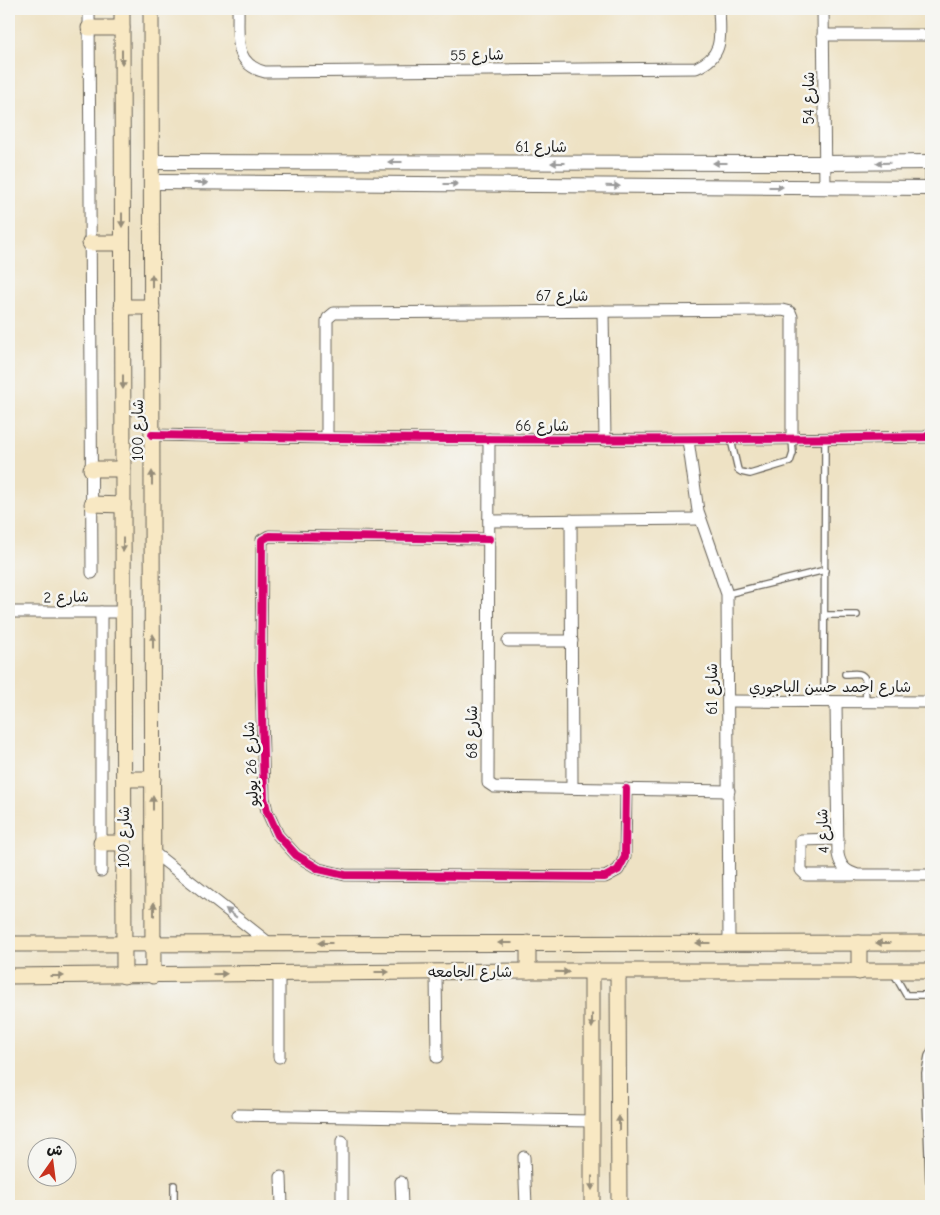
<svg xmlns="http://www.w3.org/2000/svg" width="940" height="1215" font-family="'Comic Neue','Playpen Sans Arabic',sans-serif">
<rect width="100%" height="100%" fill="#f6f6f2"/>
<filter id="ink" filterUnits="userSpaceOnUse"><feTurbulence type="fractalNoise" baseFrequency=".02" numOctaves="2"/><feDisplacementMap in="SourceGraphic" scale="10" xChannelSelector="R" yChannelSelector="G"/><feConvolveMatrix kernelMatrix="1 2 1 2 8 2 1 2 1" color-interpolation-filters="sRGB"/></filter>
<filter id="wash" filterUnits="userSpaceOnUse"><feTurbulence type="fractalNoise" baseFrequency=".0096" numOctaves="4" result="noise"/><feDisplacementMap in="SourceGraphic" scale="20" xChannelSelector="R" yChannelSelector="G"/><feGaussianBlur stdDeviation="1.12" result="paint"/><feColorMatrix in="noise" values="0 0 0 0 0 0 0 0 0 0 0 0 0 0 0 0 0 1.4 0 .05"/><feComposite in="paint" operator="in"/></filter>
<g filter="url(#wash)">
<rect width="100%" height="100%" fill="#eee2c4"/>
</g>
<g filter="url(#ink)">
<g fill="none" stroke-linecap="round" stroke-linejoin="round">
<g stroke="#666157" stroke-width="8">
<g id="service">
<polyline points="731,440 738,470 741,472 750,474 790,462 793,453 792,439"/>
<polyline points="727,594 825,570"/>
<polyline points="825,615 857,615"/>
<path d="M 845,674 C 853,674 862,671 865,679 L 866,702"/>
<polyline points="824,702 825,439"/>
<polyline points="894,974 906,995 931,995"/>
<polyline points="931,1050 928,1056 925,1073 929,1181 931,1187"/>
<polyline points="174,1185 174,1206"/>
</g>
</g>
<g stroke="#666157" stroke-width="13">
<g id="minor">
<polyline points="89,9 92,573"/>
<path d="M 238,9 C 239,35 232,64 265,72 L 696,68 C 725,56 720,35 719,9"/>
<polyline points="823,9 825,187"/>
<polyline points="823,35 931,35"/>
<polyline points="931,162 931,189"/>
<polyline points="603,311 605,440"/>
<path d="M 152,435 C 410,440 668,441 926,437 L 931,433"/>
<polyline points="327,439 327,321 328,318 334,313 782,310 790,312 792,317 792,439"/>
<polyline points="489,439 488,783 494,787 729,791"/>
<polyline points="688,440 698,511 727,594 729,942"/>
<polyline points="571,520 572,788"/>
<polyline points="489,521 700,519"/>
<polyline points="489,539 269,536 262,540 261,672 264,798 267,811 278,835 296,855 319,869 345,875 605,877 618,870 625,857 626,789"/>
<polyline points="9,612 123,612"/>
<polyline points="101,612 101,871"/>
<polyline points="508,641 572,641"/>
<polyline points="728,701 931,702"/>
<path d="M 836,703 L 838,854 C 840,866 846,872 858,875 L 931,875"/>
<polyline points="838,839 801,840 801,870 806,875 853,875"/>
<polyline points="153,852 269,943"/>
<polyline points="436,972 437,1057"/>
<polyline points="279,973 279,1057"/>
<polyline points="238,1115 592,1121"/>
<polyline points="524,1157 526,1206"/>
<polyline points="281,1177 282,1206"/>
<polyline points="401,1182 402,1206"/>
<polyline points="342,1206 342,1141"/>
</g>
</g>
<g stroke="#666157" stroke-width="16">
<g id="tertiary">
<polyline points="151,162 824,163 931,162"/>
<polyline points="152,182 931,188"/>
</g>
</g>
<g stroke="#666157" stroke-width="17">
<g id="secondary">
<polyline points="122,9 124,976"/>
<polyline points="151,9 153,976"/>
<polyline points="89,28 122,28"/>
<polyline points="90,243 122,243"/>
<polyline points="122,307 152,307"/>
<polyline points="91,469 123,469"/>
<polyline points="92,504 123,505"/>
<polyline points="124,779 153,779"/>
<polyline points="101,843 124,843"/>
<polyline points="528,943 528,971"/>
<polyline points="859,943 859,972"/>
<polyline points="9,944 931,943"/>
<polyline points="618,972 619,1206"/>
<polyline points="9,976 528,971 931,971"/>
<polyline points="592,1206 592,972"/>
</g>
</g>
<use href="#service" stroke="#fff" stroke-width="5.5"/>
<use href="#minor" stroke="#fff" stroke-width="11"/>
<use href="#tertiary" stroke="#fff" stroke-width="14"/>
<use href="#secondary" stroke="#f8e8c3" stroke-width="15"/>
<g stroke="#f6f6f2" stroke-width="11">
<g id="cycleway">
<path d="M 152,435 C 410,440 668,441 926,437 L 931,433"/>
<polyline points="489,539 269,536 262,540 261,672 264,798 267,811 278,835 296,855 319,869 345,875 605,877 618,870 625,857 626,789"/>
</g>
</g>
<use href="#cycleway" stroke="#d6006c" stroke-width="8"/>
</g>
<defs><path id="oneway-solid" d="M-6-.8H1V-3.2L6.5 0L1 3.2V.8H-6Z" transform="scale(1.25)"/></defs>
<g fill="#958c78">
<use href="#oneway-solid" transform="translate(122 57) rotate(90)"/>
<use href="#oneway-solid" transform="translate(122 220) rotate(90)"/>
<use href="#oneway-solid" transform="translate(152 281) rotate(-90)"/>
<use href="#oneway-solid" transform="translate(123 382) rotate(90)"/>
<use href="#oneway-solid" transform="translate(152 478) rotate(-90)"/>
<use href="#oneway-solid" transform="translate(123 545) rotate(90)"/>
<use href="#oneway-solid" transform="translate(153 641) rotate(-90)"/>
<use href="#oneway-solid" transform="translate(153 803) rotate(-90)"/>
<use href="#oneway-solid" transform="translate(154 909) rotate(-90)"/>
<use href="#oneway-solid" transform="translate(325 943) rotate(180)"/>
<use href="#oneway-solid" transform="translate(505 943) rotate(180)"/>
<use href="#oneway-solid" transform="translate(703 943) rotate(180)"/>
<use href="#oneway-solid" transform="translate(883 943) rotate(180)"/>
<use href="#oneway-solid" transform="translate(382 972)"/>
<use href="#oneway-solid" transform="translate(562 972) rotate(1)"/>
<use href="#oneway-solid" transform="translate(220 974) rotate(-1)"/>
<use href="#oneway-solid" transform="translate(57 976)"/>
<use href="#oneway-solid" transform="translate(592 1021) rotate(90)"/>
<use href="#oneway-solid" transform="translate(619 1123) rotate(-90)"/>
<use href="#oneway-solid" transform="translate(592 1183) rotate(90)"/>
</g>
<g fill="#999">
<use href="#oneway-solid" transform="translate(395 162) rotate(-180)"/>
<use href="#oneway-solid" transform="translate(558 163) rotate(-180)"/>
<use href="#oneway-solid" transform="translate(720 163) rotate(-180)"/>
<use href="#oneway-solid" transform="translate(883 163) rotate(179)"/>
<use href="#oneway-solid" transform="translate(201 183)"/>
<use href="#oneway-solid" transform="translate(451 184)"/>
<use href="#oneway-solid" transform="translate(613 186) rotate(1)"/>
<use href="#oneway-solid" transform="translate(776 187)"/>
<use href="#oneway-solid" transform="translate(231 913) rotate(-142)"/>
</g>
</g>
<g text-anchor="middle" stroke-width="5" stroke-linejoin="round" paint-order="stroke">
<g font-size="15" fill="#1c1c1c" stroke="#f6f6f2">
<text transform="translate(477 55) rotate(-1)" y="5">شارع 55</text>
<text transform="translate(809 98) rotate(-90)" y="5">شارع 54</text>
<text x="541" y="152">شارع 61</text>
<text x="562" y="301">شارع 67</text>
<text x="542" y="431">شارع 66</text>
<text transform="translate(138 430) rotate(-90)" y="5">شارع 100</text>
<text transform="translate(66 597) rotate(-1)" y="5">شارع 2</text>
<text x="830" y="692">شارع احمد حسن الباجوري</text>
<text transform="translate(712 689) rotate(-90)" y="5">شارع 61</text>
<text transform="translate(472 732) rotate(-90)" y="5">شارع 68</text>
<text transform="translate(251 764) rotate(-93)" y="5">شارع 26 يوليو</text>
<text transform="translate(823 831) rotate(-92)" y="5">شارع 4</text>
<text transform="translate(124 837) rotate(-90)" y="5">شارع 100</text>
<text x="470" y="977">شارع الجامعه</text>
</g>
</g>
<rect width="940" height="1215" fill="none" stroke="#f6f6f2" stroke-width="30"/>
<g transform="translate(52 1162) rotate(14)"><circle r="24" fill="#f6f6f2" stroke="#9f9f9c"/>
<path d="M0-4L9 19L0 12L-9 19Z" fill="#c8321e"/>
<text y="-8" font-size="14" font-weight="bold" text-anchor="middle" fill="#1c1c1c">ش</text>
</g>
</svg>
